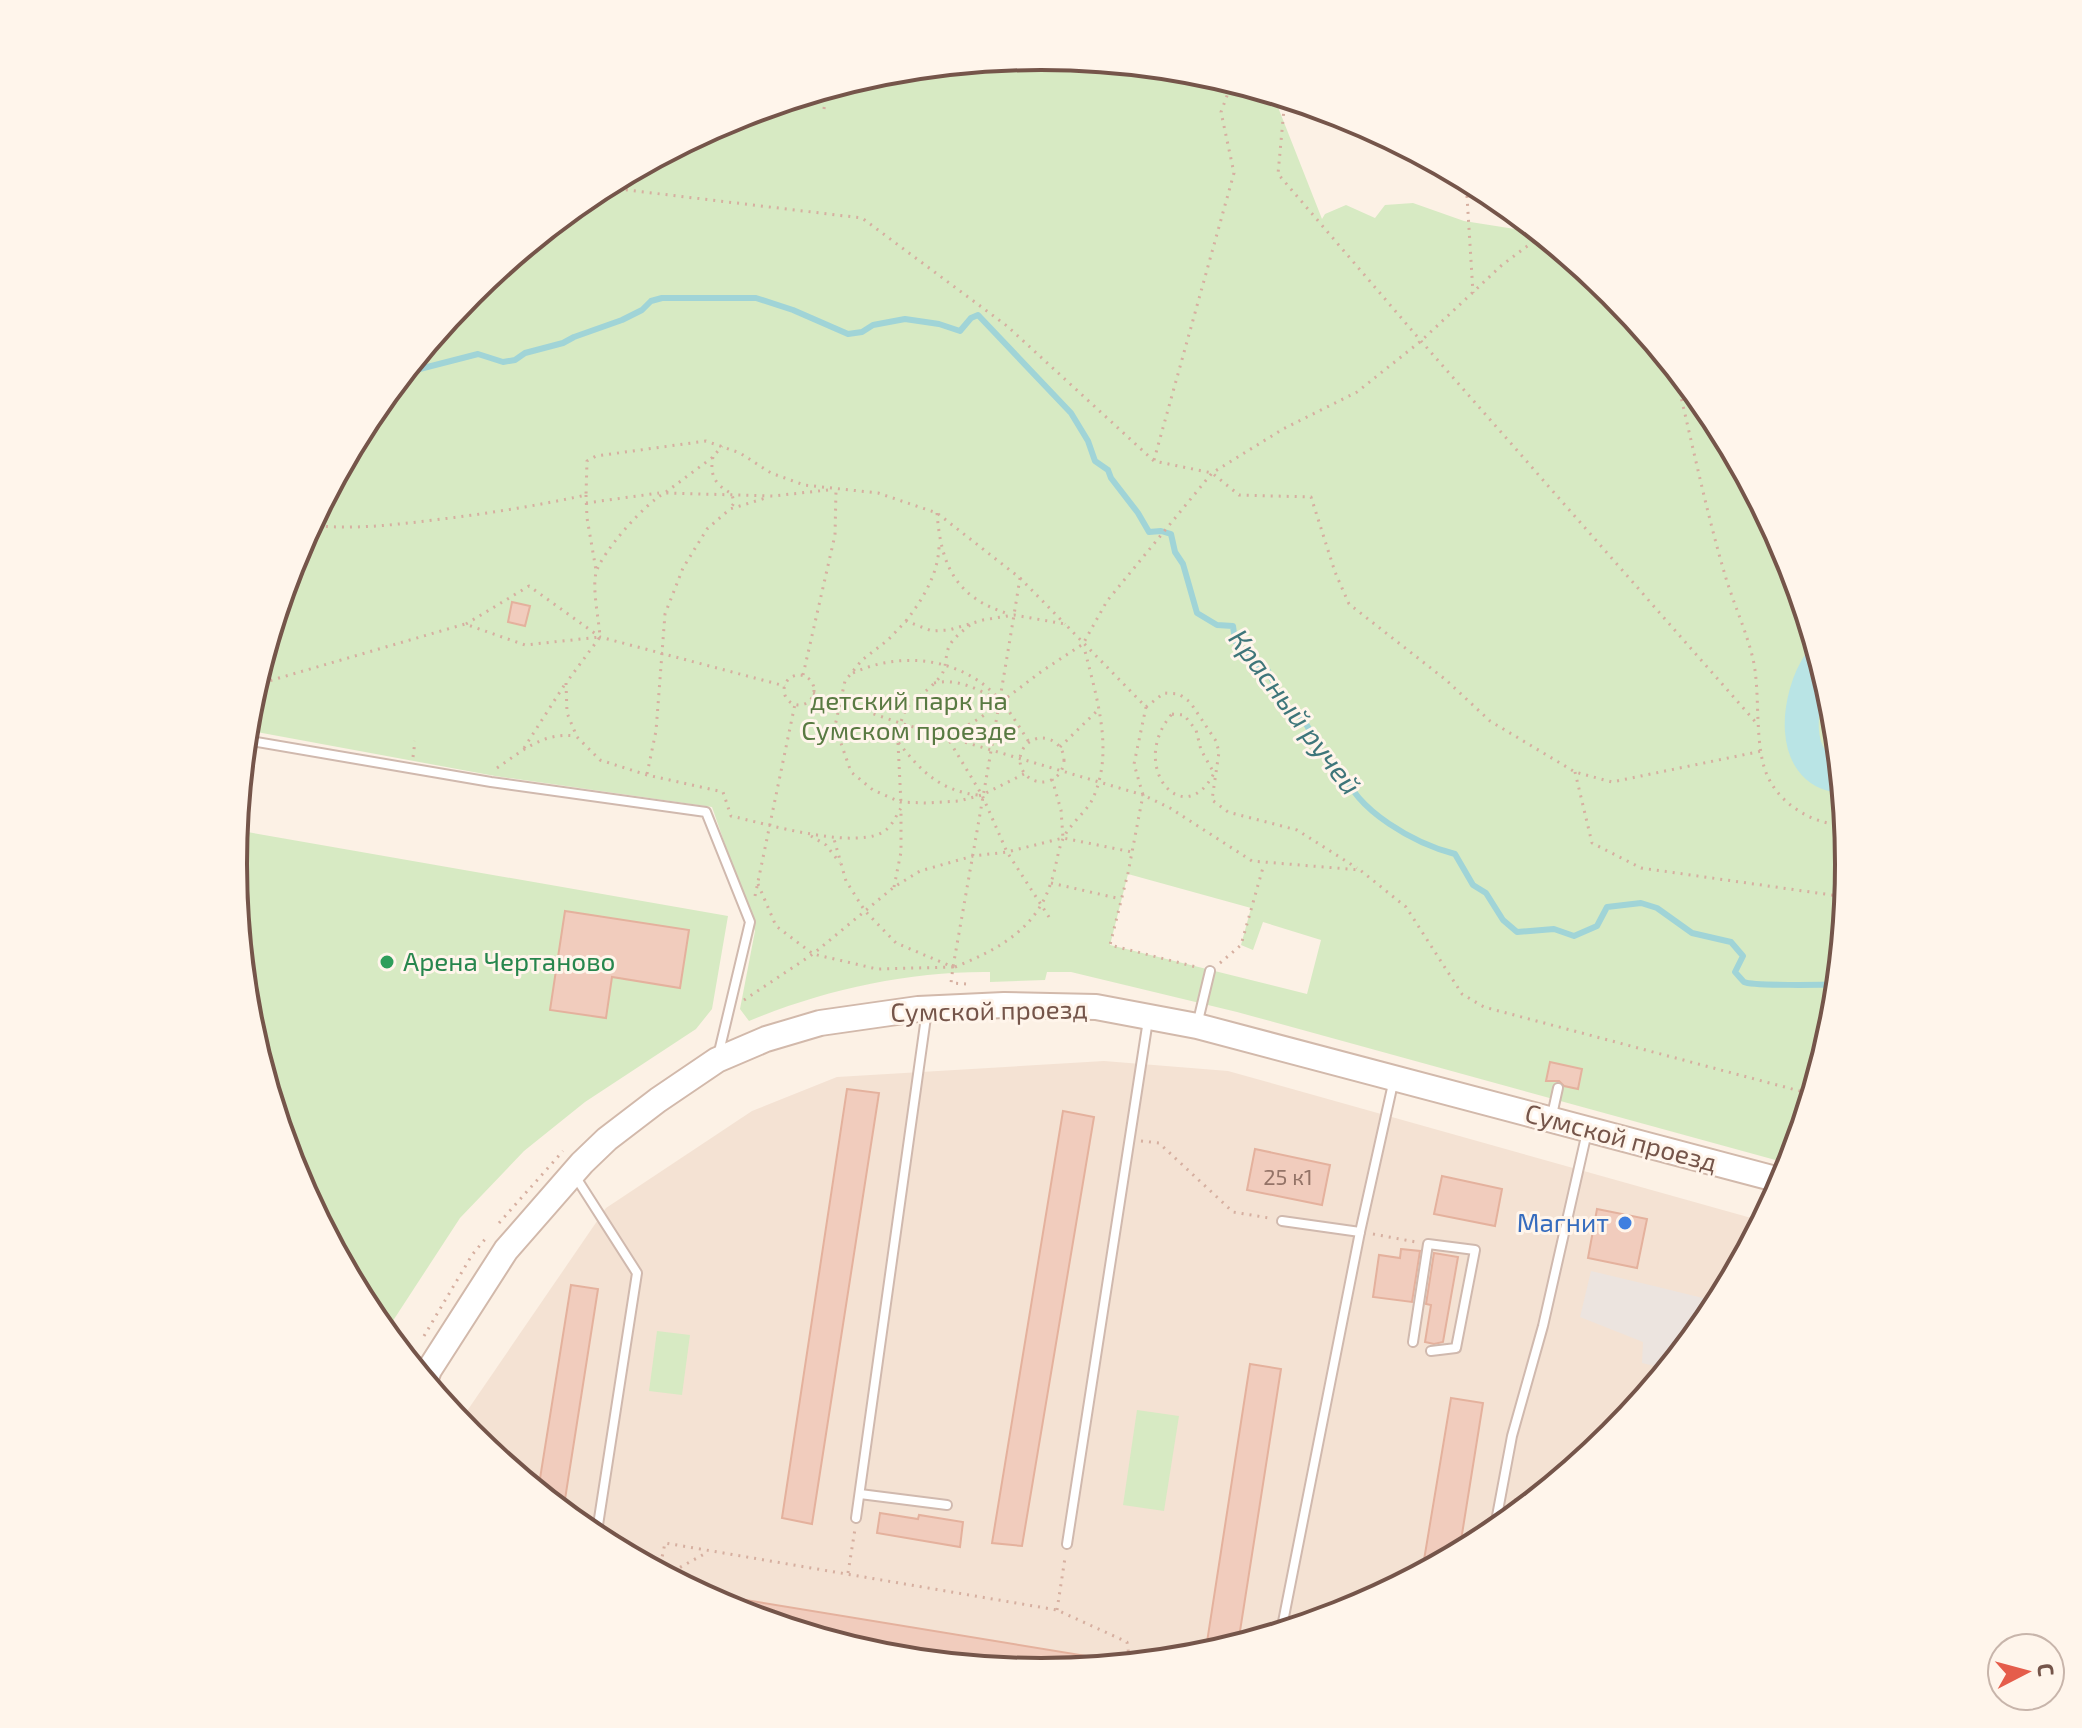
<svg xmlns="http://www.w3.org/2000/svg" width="2082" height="1728" font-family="'Exo 2',sans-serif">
<rect width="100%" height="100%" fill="#fcf1e5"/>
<polygon fill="#f4e2d3" points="1104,1061 1228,1071 1762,1221 1713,1313 1612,1436 1490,1536 1350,1611 1198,1657 1041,1672 883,1656 731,1610 592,1536 464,1429 467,1411 606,1208 752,1111 837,1077"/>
<polygon fill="#ece4df" points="1591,1271 1654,1286 1719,1302 1713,1313 1667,1369 1642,1363 1643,1342 1580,1317"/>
<g fill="#d7eac3" fill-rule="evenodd">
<path d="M 1041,56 L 1199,72 L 1277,95 L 1274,97 L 1322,219 L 1325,214 L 1346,205 L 1375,218 L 1385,205 L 1413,203 L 1464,221 L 1540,233 L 1613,293 L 1713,415 L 1788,555 L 1834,707 L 1849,864 L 1833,1022 L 1790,1164 L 1237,1012 L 1071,972 L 1047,972 L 1045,980 L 990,982 L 990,972 C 909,971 823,990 749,1021 L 740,1009 L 755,931 L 712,807 L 495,776 L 246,730 L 249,706 L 295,554 L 369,415 L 470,292 L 592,192 L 732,117 L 884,71 ZM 1128,874 L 1251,908 L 1241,945 L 1253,950 L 1263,922 L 1321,940 L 1307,994 L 1110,945 Z"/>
<polygon points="236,830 728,916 712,1009 696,1029 585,1102 524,1151 460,1218 385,1333 369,1313 294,1173 248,1021 233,864"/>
<polygon points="657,1331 690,1335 682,1395 649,1391"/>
<polygon points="1137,1410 1179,1416 1164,1511 1123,1505"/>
</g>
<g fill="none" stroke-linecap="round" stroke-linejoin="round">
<path stroke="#a0d4d7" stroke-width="6" d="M 404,373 L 478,354 L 503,362 L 515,360 L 525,353 L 563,343 L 574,337 L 622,320 L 642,310 L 651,301 L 662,298 L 756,298 L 793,310 L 848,334 L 862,332 L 873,325 L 905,319 L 939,324 L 960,331 L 971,318 L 978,315 L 1071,413 L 1088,441 L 1095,461 L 1108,470 L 1111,478 L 1138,513 L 1149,532 L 1161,531 L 1171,534 L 1175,552 L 1183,564 L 1197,613 L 1217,625 L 1233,626 L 1235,641 L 1262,670 L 1267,669 L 1283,703 L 1304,720 L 1328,764 L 1343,770 C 1355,811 1416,844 1455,854 L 1473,885 L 1486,893 L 1503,920 L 1517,932 L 1554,929 L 1574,936 L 1597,926 L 1607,907 L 1641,903 L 1657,908 L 1692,933 L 1731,942 L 1743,956 L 1735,972 C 1736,973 1743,981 1744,982 C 1752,986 1823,985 1837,984"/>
<path stroke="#b9e4e5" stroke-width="34" d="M 1820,663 C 1797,696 1788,770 1840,776"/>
</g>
<g fill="#f1ccbd" stroke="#e4b19d" stroke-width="2">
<polygon points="512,602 530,606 525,626 508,622"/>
<polygon points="565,911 689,930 680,988 612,977 606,1018 550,1010"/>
<polygon points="1550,1062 1582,1069 1578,1089 1564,1086 1559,1081 1546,1081"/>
<polygon points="847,1089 879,1093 812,1524 782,1518"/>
<polygon points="1063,1111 1094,1117 1022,1546 992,1543"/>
<polygon points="1255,1149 1330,1165 1322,1205 1247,1190"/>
<polygon points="1442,1176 1502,1189 1495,1226 1434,1214"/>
<polygon points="1597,1209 1647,1219 1637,1268 1588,1258"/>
<polygon points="1401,1249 1420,1251 1412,1302 1373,1297 1379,1255 1400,1258"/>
<polygon points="1434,1253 1458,1257 1443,1342 1434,1344 1425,1342 1431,1305 1426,1304"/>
<polygon points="571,1285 598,1289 563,1512 538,1491"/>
<polygon points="1250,1364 1281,1369 1238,1644 1205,1655"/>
<polygon points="1451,1398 1483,1403 1459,1553 1422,1572"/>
<polygon points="880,1513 918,1519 919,1515 963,1522 960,1547 877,1533"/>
<polygon points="709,1594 1111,1660 1111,1665 1041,1672 913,1659 869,1652 731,1610 708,1598"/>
</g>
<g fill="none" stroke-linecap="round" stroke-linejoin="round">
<g stroke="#d0b9ae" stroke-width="12">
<g id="lane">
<polyline points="245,740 491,782 706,812 750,922 718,1056"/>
<polyline points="1197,1025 1210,971"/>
<polyline points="1552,1115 1558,1088"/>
<polyline points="575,1176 637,1273 596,1538"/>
<polyline points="1282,1221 1360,1232"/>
<polyline points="1413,1342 1428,1244 1475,1250 1456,1348 1431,1351"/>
<polyline points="860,1494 947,1505"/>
<polyline points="856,1518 927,1010"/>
<polyline points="1494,1532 1512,1436 1543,1326 1587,1132"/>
<polyline points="1067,1544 1148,1020"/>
<polyline points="1281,1632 1360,1232 1394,1079"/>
</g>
</g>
<g stroke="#d2b9ab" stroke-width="28">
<polyline id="secondary" points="425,1381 429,1370 506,1250 582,1163 607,1139 658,1100 717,1060 766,1039 820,1023 918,1009 1004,1005 1096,1007 1197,1026 1783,1181"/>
</g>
<g stroke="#d6afa0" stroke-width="3" stroke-dasharray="2 6" stroke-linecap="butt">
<polyline points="1285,98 1278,174 1421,341 1759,726"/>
<polyline points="824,109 826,89"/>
<polyline points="1466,180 1473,293"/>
<polyline points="602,187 862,218 1007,326 1154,461 1212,473 1239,495 1311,497 1335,572 1349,604 1446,680 1490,721 1575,772 1612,782 1762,751"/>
<path d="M 1674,368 C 1691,437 1705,507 1725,575 C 1733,602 1745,628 1752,655 C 1762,691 1752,750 1770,781 C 1784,807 1816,825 1845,825"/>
<path d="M 713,457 C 709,476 716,485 732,494 L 734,503 L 732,506"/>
<polyline points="1154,460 1234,173 1221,112 1232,82"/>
<path d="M 828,490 L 773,496 L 665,493 C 646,502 601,553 596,573 C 592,589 599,620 600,637 L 566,683 L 567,713 L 577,737 L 600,760 L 647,775 L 723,792 L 731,816 C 763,823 862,853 887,829 C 893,824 897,814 901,808"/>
<polyline points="666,492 713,457 722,446"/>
<polyline points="586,495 587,518 596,570"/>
<polyline points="586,503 659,493"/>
<path d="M 937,513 C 941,566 956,598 1009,614"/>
<path d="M 310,525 C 352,530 392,525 434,520 C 485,514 536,506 586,495 L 587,461 L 596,456 L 706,441 L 740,453 L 771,473 L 804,485 L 878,493 L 937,513 L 1020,578 C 999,708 976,837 953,967 L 951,983 L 966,984"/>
<polyline points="1020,578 1065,624"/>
<path d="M 906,621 C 922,600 938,575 939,547"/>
<polyline points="466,624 529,586 600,637 785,686"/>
<path d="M 970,625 C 960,633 949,641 947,653 C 945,663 946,669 940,677 C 915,706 902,696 898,742 C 921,771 940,791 978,795"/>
<path d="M 853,673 C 903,650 964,658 1001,701 C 1011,713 1020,728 1029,742"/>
<polyline points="803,675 835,535 836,490"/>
<circle cx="799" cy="690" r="15"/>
<path d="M 934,683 C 958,678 977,689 998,700"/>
<polyline points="255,685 465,624 525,645 600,637"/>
<polyline points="813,693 900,723 1143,795 1128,873 1110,945 1196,967"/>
<polyline points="1146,707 1164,693 1179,694 1190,702 1216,741 1219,752 1212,800 1228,812 1297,830 1357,868"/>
<path d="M 1172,714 L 1184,715 L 1196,730 L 1201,750 L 1214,773 C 1184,833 1127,766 1172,714 Z"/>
<polyline points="1835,719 1836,732"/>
<circle cx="1042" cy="760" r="22"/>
<polyline points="898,743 901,804"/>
<polyline points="1060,747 1097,711"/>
<polyline points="524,748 565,684"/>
<polyline points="413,757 415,741"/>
<path d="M 497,768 C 522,751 543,732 575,736"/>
<polyline points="1575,772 1592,843 1641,868 1846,897"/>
<polyline points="647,774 656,731 665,614 683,568 707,529 730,509 769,497"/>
<polyline points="1024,774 982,795 959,801 926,803 900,802 873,790 851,772 835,726 845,681 862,660 888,640 906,621 932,631 949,630 983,620 1014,615 1065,624 1146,707 1134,764 1143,795 1170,808 1252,861 1360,870 1406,907 1462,994 1484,1007 1811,1094"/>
<polyline points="1052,779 1061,810 1063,838"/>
<polyline points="811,836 826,845 840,863"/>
<polyline points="1051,883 1121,899"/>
<polyline points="758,884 776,926 813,954 877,969 953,967 896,943 865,911 846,881 834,839"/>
<polyline points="894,887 901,852 901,811"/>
<polyline points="755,896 795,704"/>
<polyline points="1049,917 1007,852 982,795 947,737 980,718 1042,671 1083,644 1107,601 1212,473 1283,429 1357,392 1421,341 1502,265 1542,235"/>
<polyline points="1220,963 1241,945 1264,864"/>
<path d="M 955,967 C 997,950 1037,929 1051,882 C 1056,869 1057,854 1062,841 C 1068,826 1083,815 1091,802 C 1116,754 1096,696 1084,647"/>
<polyline points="744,1000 813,954 894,887 920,871 973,856 1007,852 1063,838 1132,852"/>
<polyline points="1141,1141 1159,1143 1233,1212 1269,1218"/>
<polyline points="1783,1157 1793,1154"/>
<polyline points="499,1223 563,1151"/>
<polyline points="1373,1234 1416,1242"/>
<polyline points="424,1336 472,1255 486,1238"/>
<polyline points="1514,1500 1530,1503"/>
<polyline points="659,1572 665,1543 1057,1610 1127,1642 1130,1663"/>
<polyline points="848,1573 855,1529"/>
<polyline points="666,1575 708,1552"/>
<polyline points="1057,1610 1065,1558"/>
</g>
<use href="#lane" stroke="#fff" stroke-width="8"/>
<use href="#secondary" stroke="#fff" stroke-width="24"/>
</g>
<circle fill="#2e9e5b" stroke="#fff5eb" stroke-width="3" cx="387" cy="962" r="8"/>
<circle fill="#3f7fe0" stroke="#fff5eb" stroke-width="3" cx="1625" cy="1223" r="8"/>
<g text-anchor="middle" stroke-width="6" stroke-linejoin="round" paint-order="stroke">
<g font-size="22" fill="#947367">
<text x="1288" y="1185">25 к1</text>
</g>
<g font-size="26" fill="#597a42" stroke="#fff5eb">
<text x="909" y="710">детский парк на<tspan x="909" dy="30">Сумском проезде</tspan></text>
</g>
<g font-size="26" fill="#27864d" stroke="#fff5eb" text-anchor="start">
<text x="403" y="971">Арена Чертаново</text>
</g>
<g font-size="26" fill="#75554a" stroke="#fff5eb">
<text transform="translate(989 1011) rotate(-1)" y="9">Сумской проезд</text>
<text transform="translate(1621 1138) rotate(15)" y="9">Сумской проезд</text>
</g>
<g font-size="26" fill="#366cbe" stroke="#fff5eb" text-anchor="end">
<text x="1609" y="1232">Магнит</text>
</g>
<g font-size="28" font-style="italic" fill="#3e767a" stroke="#fff5eb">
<text transform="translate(1295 712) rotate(53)" y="10">Красный ручей</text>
</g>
</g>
<path d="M0 0H2082V1728H0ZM247 864a794 794 0 1 1 1588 0a794 794 0 1 1-1588 0Z" fill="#fff5eb" fill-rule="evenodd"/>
<path fill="none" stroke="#75554a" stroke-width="4" d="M247 864a794 794 0 1 1 1588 0a794 794 0 1 1-1588 0Z"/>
<g transform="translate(2026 1672) rotate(84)"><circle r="38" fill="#fff5eb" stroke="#c8b5ab" stroke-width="2"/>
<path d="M0-6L14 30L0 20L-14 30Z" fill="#e55d4b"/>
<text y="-12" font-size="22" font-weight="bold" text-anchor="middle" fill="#75554a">С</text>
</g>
</svg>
